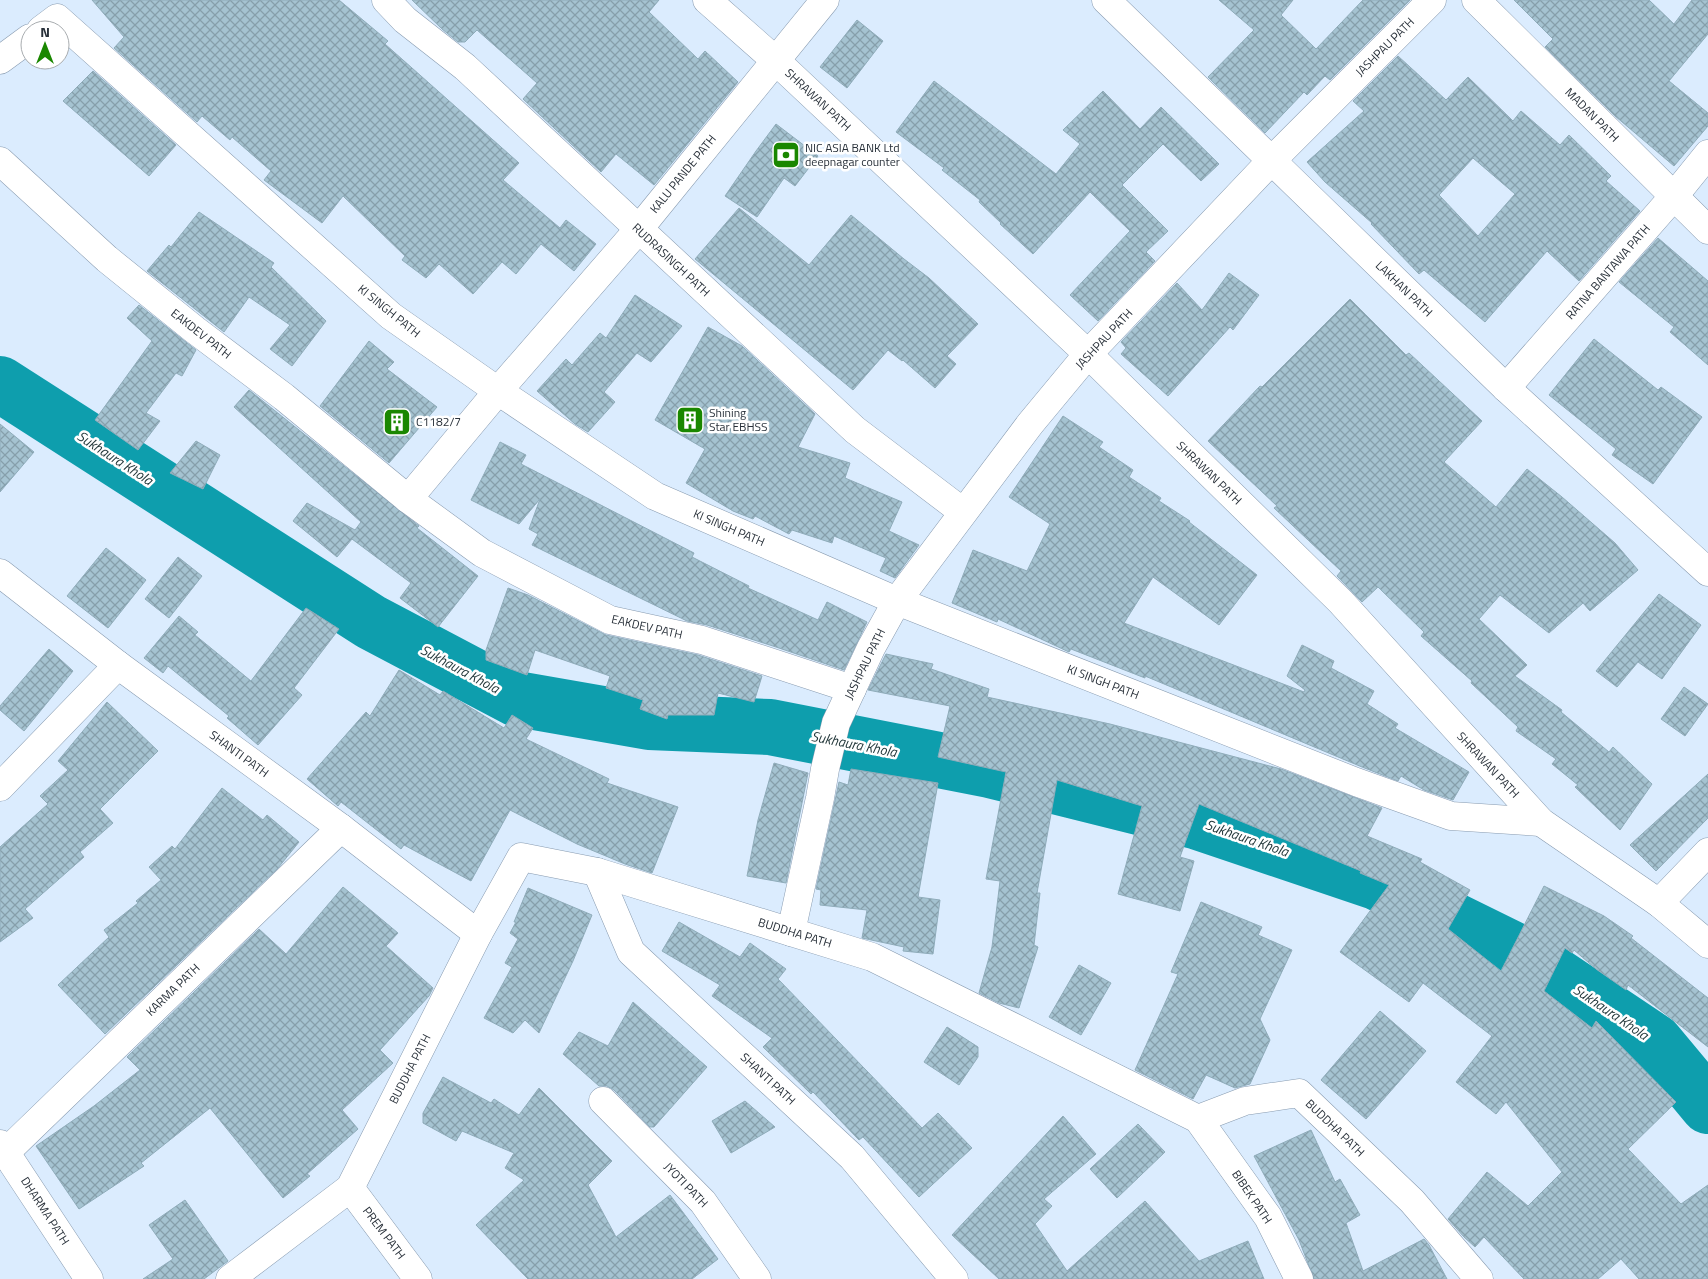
<svg xmlns="http://www.w3.org/2000/svg" width="1708" height="1279" font-family="'Titillium Web',sans-serif">
<defs>
<pattern id="building-cross-hatch" width="8" height="8" patternUnits="userSpaceOnUse" patternTransform="scale(1.25)"><rect width="8" height="8" fill="#a5c3d1"/><path d="M0 0l8 8M0 8l8-8" fill="none" stroke="#869fab"/></pattern>
</defs>
<rect width="100%" height="100%" fill="#dbecfe"/>
<g fill="none" stroke-linecap="round" stroke-linejoin="round">
<polyline stroke="#0e9ead" stroke-width="56" points="0,384 371,622 517,699 649,722 770,727 990,770 1195,821 1376,882 1528,957 1655,1042 1708,1106"/>
</g>
<g fill="url(#building-cross-hatch)" stroke="#8facba" fill-rule="evenodd">
<polygon points="92,0 339,0 388,41 385,44 519,163 503,180 560,228 566,220 596,244 574,271 541,244 516,274 502,262 473,294 439,264 426,278 402,260 405,256 343,196 322,223 264,180 271,171 232,137 230,140 202,116 197,122 114,48 124,37"/>
<polygon points="412,0 659,0 649,12 698,59 705,51 738,82 654,185 616,154 601,172 523,99 537,83 477,30 465,42 458,42 442,29"/>
<polygon points="1219,0 1293,0 1281,15 1316,49 1363,0 1410,0 1330,80 1325,76 1307,95 1304,92 1265,133 1208,77 1254,30"/>
<polygon points="1514,0 1649,0 1674,24 1692,0 1708,0 1708,34 1669,81 1708,113 1708,126 1674,166 1615,116 1545,47 1553,39"/>
<polygon points="857,20 883,41 847,88 820,67"/>
<path d="M 1398,56 L 1446,100 L 1468,77 L 1513,121 L 1521,111 L 1560,145 L 1569,135 L 1611,176 L 1606,181 L 1640,211 L 1579,281 L 1547,251 L 1485,322 L 1424,270 L 1419,274 L 1371,224 L 1372,223 L 1325,182 L 1307,162 L 1364,111 L 1353,101 ZM 1473,158 L 1515,194 L 1478,236 L 1439,195 Z"/>
<polygon points="93,71 176,145 149,176 63,101"/>
<polygon points="934,81 1056,174 1080,144 1063,130 1103,91 1140,129 1161,107 1219,164 1201,181 1163,144 1122,185 1168,231 1146,252 1155,261 1098,321 1070,295 1130,231 1090,192 1033,254 1000,224 1001,223 979,202 980,200 942,170 944,168 896,132"/>
<polygon points="776,124 818,156 795,186 784,178 757,217 725,196 756,151"/>
<polygon points="739,208 809,265 851,215 904,259 929,278 978,324 947,356 956,364 935,388 903,360 902,361 888,350 853,390 695,259"/>
<polygon points="199,212 274,263 271,267 326,321 292,366 270,349 290,325 249,297 224,332 147,271 169,245 171,247"/>
<polygon points="1658,238 1708,281 1708,365 1670,332 1674,327 1619,282"/>
<polygon points="1229,273 1259,295 1233,330 1230,327 1168,396 1121,354 1126,348 1121,342 1177,283 1202,310"/>
<polygon points="635,295 682,326 651,362 637,353 604,392 615,402 588,432 575,424 537,391 566,359 572,365 600,333 606,338"/>
<polygon points="1350,299 1406,355 1409,353 1482,421 1444,462 1496,507 1527,469 1562,497 1615,543 1638,570 1590,611 1583,603 1549,633 1500,595 1479,619 1527,665 1515,676 1562,710 1561,712 1609,752 1613,747 1652,784 1620,830 1575,787 1578,785 1552,764 1556,759 1516,731 1518,727 1471,683 1472,681 1421,636 1424,632 1378,587 1362,602 1337,576 1341,571 1274,508 1277,506 1208,441 1260,386 1262,387"/>
<polygon points="139,305 196,350 182,376 176,373 146,413 160,421 138,450 95,420 152,341 127,318"/>
<polygon points="708,327 742,346 815,414 798,447 850,463 845,478 902,502 889,531 919,545 895,578 880,571 886,558 834,536 832,543 792,530 789,534 755,516 753,519 733,511 686,483 705,449 655,420"/>
<polygon points="1594,339 1658,390 1661,387 1702,417 1653,484 1612,455 1616,449 1549,395"/>
<polygon points="369,341 394,362 387,369 437,407 389,463 320,406"/>
<polygon points="249,390 419,526 417,528 478,576 438,627 400,598 411,583 352,539 337,557 293,521 307,503 355,530 361,522 234,407"/>
<polygon points="1063,416 1103,442 1099,447 1133,470 1129,477 1161,498 1159,501 1190,521 1189,522 1257,575 1219,625 1153,577 1124,623 1304,692 1305,690 1287,676 1302,645 1334,661 1331,668 1374,691 1367,704 1398,724 1395,728 1469,772 1453,800 1424,790 1401,776 1398,781 1362,767 1145,676 1145,678 1071,649 1069,652 998,619 997,622 952,603 973,550 1027,571 1050,524 1009,497"/>
<polygon points="0,424 34,452 0,492"/>
<polygon points="196,441 220,455 203,489 170,473"/>
<polygon points="500,442 526,455 521,464 694,553 692,557 749,586 748,588 818,620 827,602 867,622 844,670 776,647 707,625 687,621 532,545 538,534 529,529 540,499 519,524 471,500"/>
<polygon points="106,548 146,580 108,628 67,596"/>
<polygon points="178,557 202,576 169,618 145,599"/>
<polygon points="508,588 528,595 606,635 698,655 762,676 754,702 718,693 714,715 668,715 667,719 640,709 643,700 606,688 610,676 535,650 527,675 486,660 486,650"/>
<polygon points="1659,594 1701,625 1662,679 1638,662 1617,687 1596,671"/>
<polygon points="306,608 339,629 294,688 302,695 258,745 227,718 229,716 168,666 163,673 144,658 179,616 198,632 195,635 251,681"/>
<polygon points="49,649 73,671 24,731 0,710 0,706"/>
<polygon points="886,654 933,664 931,669 989,689 987,697 1110,724 1281,769 1382,808 1367,836 1422,859 1420,862 1470,890 1448,929 1501,971 1544,886 1604,916 1633,936 1631,938 1708,998 1708,1047 1628,985 1626,990 1596,969 1574,950 1572,953 1565,948 1544,991 1592,1028 1596,1021 1676,1102 1628,1149 1681,1204 1708,1185 1708,1279 1639,1279 1621,1259 1598,1279 1524,1279 1484,1237 1475,1247 1464,1237 1448,1219 1487,1172 1528,1206 1562,1172 1506,1102 1496,1114 1456,1082 1492,1036 1423,983 1409,1002 1340,952 1389,885 1360,873 1361,871 1199,804 1180,857 1194,861 1180,911 1118,894 1142,806 1057,780 1037,893 1040,893 1034,945 1038,947 1019,1008 999,1003 979,993 992,947 1000,881 986,879 1006,772 938,757 950,706 868,690"/>
<polygon points="399,670 440,695 443,691 504,728 512,715 533,728 526,739 609,779 607,783 678,807 652,873 625,864 577,844 510,810 471,881 404,845 401,849 341,802 338,806 307,779 366,712 370,716"/>
<polygon points="1684,687 1708,704 1685,736 1661,719"/>
<polygon points="107,702 158,751 100,809 113,823 80,852 84,857 25,909 33,918 0,942 0,847 48,804 40,796 68,770 58,761"/>
<polygon points="774,763 808,773 786,883 747,876 758,820"/>
<polygon points="851,769 938,783 918,897 940,900 933,954 903,951 904,947 862,938 867,910 820,905 821,890 816,889 839,782 848,785"/>
<polygon points="1708,774 1708,818 1656,871 1630,845"/>
<polygon points="222,788 263,820 267,815 299,842 278,868 105,1034 58,985 109,937 104,930 138,903 136,901 161,880 149,867 172,846 175,849"/>
<polygon points="343,887 398,933 386,946 433,988 429,996 380,1050 393,1063 342,1110 358,1129 307,1174 310,1176 283,1198 210,1108 141,1163 144,1166 79,1209 36,1146 94,1106 140,1070 127,1057 259,929 286,954"/>
<polygon points="528,888 592,915 573,961 539,1033 525,1020 513,1033 484,1018 512,967 505,963 518,939 510,933 516,922 514,922"/>
<polygon points="1201,902 1262,927 1258,935 1292,950 1260,1019 1270,1040 1250,1084 1235,1088 1206,1075 1193,1099 1135,1070 1178,974 1171,972"/>
<polygon points="679,922 740,957 750,943 786,969 778,979 922,1128 938,1113 972,1148 919,1197 863,1137 859,1140 813,1092 811,1094 763,1047 772,1038 712,996 720,985 662,951"/>
<polygon points="1079,965 1111,983 1081,1035 1049,1017"/>
<polygon points="633,1002 707,1067 654,1127 650,1127 614,1090 607,1086 599,1086 563,1054 579,1032 608,1046"/>
<polygon points="1380,1011 1426,1051 1366,1119 1321,1080"/>
<polygon points="947,1027 978,1047 978,1057 959,1085 924,1062"/>
<polygon points="443,1077 491,1103 494,1099 519,1115 539,1088 612,1161 588,1185 616,1237 670,1195 718,1259 692,1279 528,1279 476,1225 524,1180 505,1168 514,1153 462,1131 456,1141 423,1123 423,1113"/>
<polygon points="745,1101 775,1127 731,1153 712,1121"/>
<polygon points="1063,1116 1096,1154 1044,1199 1052,1206 1035,1224 1067,1271 1145,1201 1199,1261 1248,1241 1264,1279 999,1279 952,1235"/>
<polygon points="1138,1124 1165,1152 1117,1198 1090,1169"/>
<polygon points="1311,1130 1335,1182 1340,1179 1360,1215 1346,1223 1363,1271 1424,1239 1429,1245 1447,1279 1314,1279 1299,1240 1254,1156"/>
<polygon points="185,1200 228,1261 204,1279 143,1279 173,1259 149,1225"/>
</g>
<g fill="none" stroke-linecap="round" stroke-linejoin="round">
<g stroke="#889bb0" stroke-width="29">
<g id="minor">
<polyline points="386,0 405,20 465,67 855,430 963,512"/>
<polyline points="707,0 775,60 1088,354 1341,602 1541,822 1659,903 1708,944"/>
<polyline points="1106,0 1506,388 1708,572"/>
<polyline points="1476,0 1708,230"/>
<polyline points="41,30 57,18 391,316 498,391 655,496 897,601 1356,782 1451,816 1541,822"/>
<polyline points="0,60 30,38"/>
<polyline points="0,161 107,259 195,330 284,397 408,499 498,391 638,230 825,0"/>
<polyline points="1506,388 1674,196 1708,154"/>
<polyline points="408,499 482,553 610,620 702,640 852,689"/>
<polyline points="0,573 118,665 341,828 478,934"/>
<polyline points="0,787 118,665"/>
<polyline points="597,872 631,952 852,1157 954,1279"/>
<polyline points="1659,903 1708,852"/>
<polyline points="791,932 820,798 825,769 836,723 871,648 897,601 1030,424 1088,354 1272,160 1432,0"/>
<polyline points="603,1101 703,1202 757,1279"/>
<polyline points="1198,1119 1245,1101 1299,1093 1412,1201 1479,1279"/>
<polyline points="0,1144 89,1279"/>
<polyline points="6,1152 341,828"/>
<polyline points="350,1188 418,1279"/>
<polyline points="230,1279 350,1188 478,934 521,857 597,872 872,957 1198,1119 1268,1217 1299,1279"/>
</g>
</g>
<use href="#minor" stroke="#fff" stroke-width="28"/>
</g>
<defs>
<g id="bank-square" transform="scale(1.4375)"><rect x="-9" y="-9" width="18" height="18" rx="4" fill="#1a8700" stroke="#fff"/><path d="M-6-4H6V4H-6ZM0-2.3a2.3 2.3 0 1 0 0 4.6a2.3 2.3 0 1 0 0-4.6Z" fill="#fff"/></g>
<g id="building-square" transform="scale(1.4375)"><rect x="-9" y="-9" width="18" height="18" rx="4" fill="#1a8700" stroke="#fff"/><path d="M-4-6H4V6H1V3H-1V6H-4ZM-2.5-4.3h1.7v1.8h-1.7ZM.8-4.3h1.7v1.8H.8ZM-2.5-1h1.7V.8h-1.7ZM.8-1h1.7V.8H.8Z" fill="#fff"/></g>
</defs>
<g fill-rule="evenodd">
<use href="#bank-square" x="786" y="155"/>
<use href="#building-square" x="690" y="420"/>
<use href="#building-square" x="397" y="422"/>
</g>
<g text-anchor="middle" stroke-width="5" stroke-linejoin="round" paint-order="stroke">
<g font-size="12" fill="#29313a" stroke="#fff">
<text transform="translate(1385 47) rotate(-45)" y="4">JASHPAU PATH</text>
<text transform="translate(818 100) rotate(43)" y="4">SHRAWAN PATH</text>
<text transform="translate(1592 115) rotate(45)" y="4">MADAN PATH</text>
<text transform="translate(683 174) rotate(-51)" y="4">KALU PANDE PATH</text>
<text transform="translate(671 260) rotate(43)" y="4">RUDRASINGH PATH</text>
<text transform="translate(1608 272) rotate(-49)" y="4">RATNA BANTAWA PATH</text>
<text transform="translate(1404 289) rotate(44)" y="4">LAKHAN PATH</text>
<text transform="translate(389 311) rotate(39)" y="4">KI SINGH PATH</text>
<text transform="translate(201 334) rotate(38)" y="4">EAKDEV PATH</text>
<text transform="translate(1104 339) rotate(-47)" y="4">JASHPAU PATH</text>
<text transform="translate(1209 473) rotate(44)" y="4">SHRAWAN PATH</text>
<text transform="translate(729 528) rotate(23)" y="4">KI SINGH PATH</text>
<text transform="translate(647 627) rotate(13)" y="4">EAKDEV PATH</text>
<text transform="translate(865 664) rotate(-64)" y="4">JASHPAU PATH</text>
<text transform="translate(1103 682) rotate(21)" y="4">KI SINGH PATH</text>
<text transform="translate(239 754) rotate(36)" y="4">SHANTI PATH</text>
<text transform="translate(1488 765) rotate(47)" y="4">SHRAWAN PATH</text>
<text transform="translate(795 933) rotate(17)" y="4">BUDDHA PATH</text>
<text transform="translate(173 990) rotate(-44)" y="4">KARMA PATH</text>
<text transform="translate(410 1069) rotate(-63)" y="4">BUDDHA PATH</text>
<text transform="translate(768 1079) rotate(43)" y="4">SHANTI PATH</text>
<text transform="translate(1335 1128) rotate(44)" y="4">BUDDHA PATH</text>
<text transform="translate(686 1185) rotate(46)" y="4">JYOTI PATH</text>
<text transform="translate(1252 1197) rotate(56)" y="4">BIBEK PATH</text>
<text transform="translate(45 1211) rotate(57)" y="4">DHARMA PATH</text>
<text transform="translate(384 1233) rotate(53)" y="4">PREM PATH</text>
</g>
<g font-size="12" fill="#29313a" stroke="#fff" text-anchor="start">
<text x="805" y="152">NIC ASIA BANK Ltd<tspan x="805" dy="14">deepnagar counter</tspan></text>
<text x="709" y="417">Shining<tspan x="709" dy="14">Star EBHSS</tspan></text>
<text x="416" y="426">C1182/7</text>
</g>
<g font-size="14" font-style="italic" fill="#1e3336" stroke="#fff">
<text transform="translate(115 458) rotate(33)" y="5">Sukhaura Khola</text>
<text transform="translate(460 669) rotate(28)" y="5">Sukhaura Khola</text>
<text transform="translate(854 744) rotate(11)" y="5">Sukhaura Khola</text>
<text transform="translate(1247 838) rotate(19)" y="5">Sukhaura Khola</text>
<text transform="translate(1611 1012) rotate(34)" y="5">Sukhaura Khola</text>
</g>
</g>
<g transform="translate(45 45)"><circle r="24" fill="#ffffff" stroke="#a9adb0"/>
<path d="M0-4L9 19L0 12L-9 19Z" fill="#1a8700"/>
<text y="-8" font-size="14" font-weight="bold" text-anchor="middle" fill="#29313a">N</text>
</g>
</svg>
